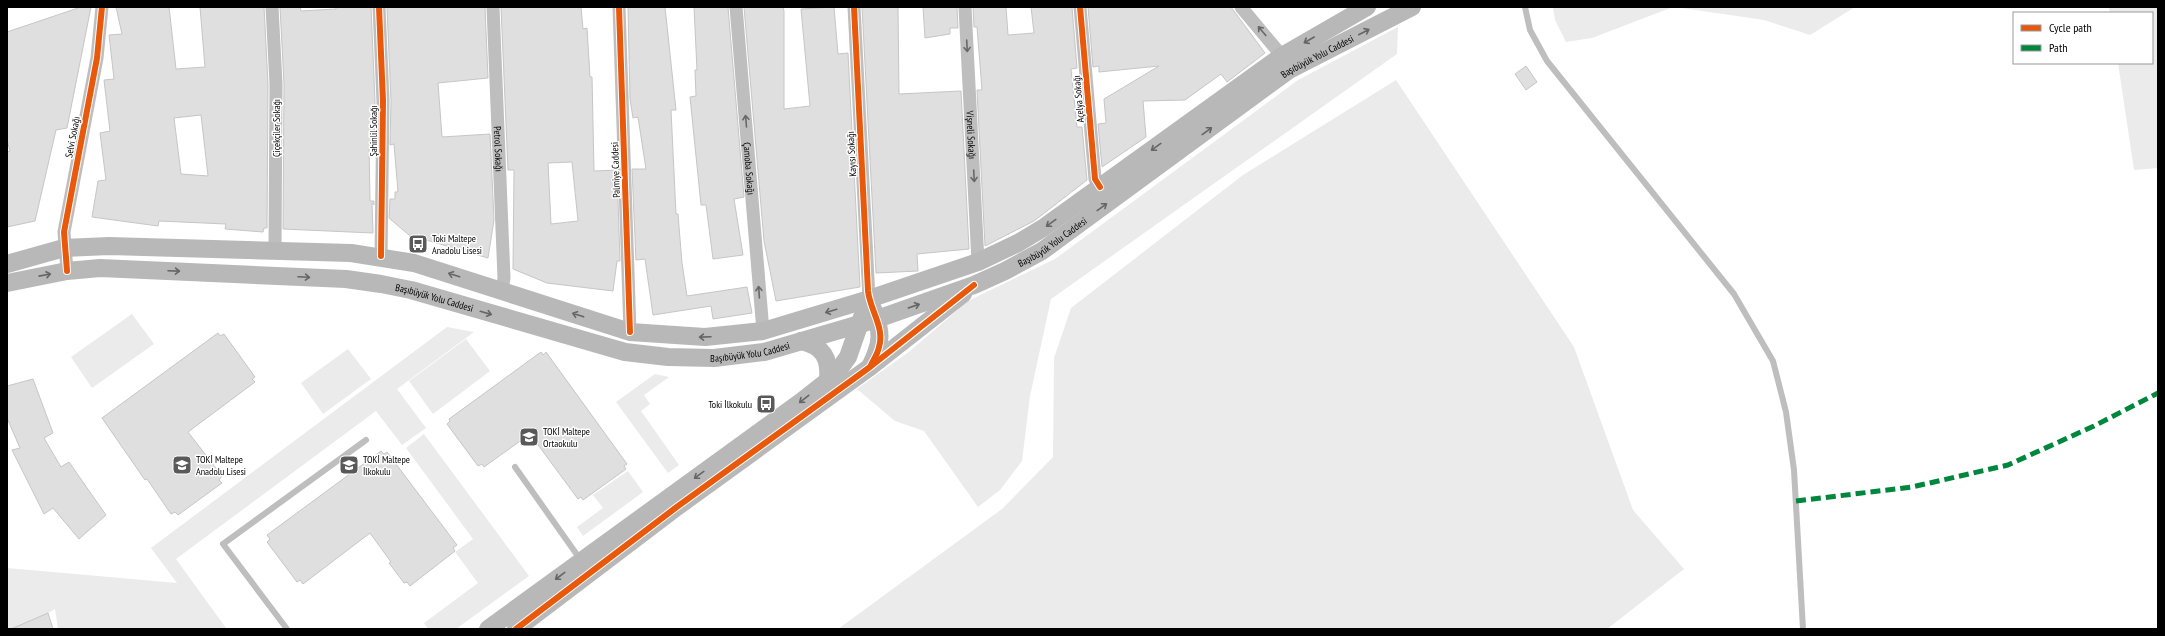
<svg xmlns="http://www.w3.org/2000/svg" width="2165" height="636" font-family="'PT Sans Narrow',sans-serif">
<rect width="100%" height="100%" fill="#fff"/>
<g fill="#ebebeb">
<polygon points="1553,7 1673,7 1592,38 1566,42 1555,20"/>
<polygon points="1675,7 1855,7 1810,35 1764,20"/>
<polygon points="2109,7 2158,7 2158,168 2134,170 2118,63 2152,63 2152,13 2110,13"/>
<polygon points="1398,27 1397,54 1051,299 1030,396 1022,461 1000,490 978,507 924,431 895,421 857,389 910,351 968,301 1055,259 1298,80"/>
<polygon points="1396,80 1574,347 1633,510 1684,569 1607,629 838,629 1002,509 1053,457 1054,358 1071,308 1243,175"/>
<polygon points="132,314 154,344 92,388 71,357"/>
<polygon points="447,327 474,332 397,389 426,428 402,445 376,411 176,559 226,628 225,629 58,629 55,609 21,629 7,629 7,568 177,583 151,548"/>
<polygon points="466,339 490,371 433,414 409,381"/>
<polygon points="348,349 371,379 323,414 301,383"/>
<polygon points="655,374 669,377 644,395 650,404 641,411 679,465 668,473 616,402"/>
<polygon points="424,434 529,576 456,629 428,629 424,623 478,583 455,552 473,539 406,448"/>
<polygon points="628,471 643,492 583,536 577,527 603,508 593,495"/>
</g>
<g fill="#dfdfdf" stroke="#c6c6c6" fill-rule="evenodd">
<polygon points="81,7 91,7 67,128 56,130 35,221 7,227 7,152 10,151 7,140 7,32"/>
<path d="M 116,7 L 169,7 L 176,69 L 205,67 L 200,7 L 264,7 L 268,84 L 267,228 L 264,228 L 263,232 L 225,229 L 226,224 L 159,221 L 158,226 L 92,217 L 98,181 L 106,180 L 100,133 L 110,131 L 104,80 L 114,79 L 109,35 L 122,34 ZM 201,115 L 208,176 L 181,174 L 174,118 Z"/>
<polygon points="280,7 300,7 301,11 336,9 336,7 371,7 375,101 374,146 369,146 370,201 374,201 374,205 372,203 373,233 283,229 284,84"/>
<polygon points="387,7 485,7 488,78 438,83 442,137 490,134 494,220 488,258 409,235 389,218 390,199 395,199 395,192 398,192 394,144 390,145 391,101"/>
<path d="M 501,7 L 581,7 L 583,29 L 587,28 L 590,77 L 592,77 L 594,171 L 617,170 L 620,261 L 617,261 L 613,291 L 547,283 L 513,269 L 514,170 L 508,170 ZM 572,162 L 578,221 L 551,224 L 548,163 Z"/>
<polygon points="628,7 665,7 676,110 671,110 676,214 678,214 682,263 687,296 747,287 752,313 713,319 711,306 653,315 645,259 636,260 632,169 646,169 638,117 633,118 630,99"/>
<polygon points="694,7 728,7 744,197 734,199 743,255 713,259 706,205 701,205 690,97 696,96 695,70 697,70"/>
<polygon points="744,7 783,7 784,11 784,109 810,106 801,9 834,7 838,54 848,53 860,287 776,301 764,241"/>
<polygon points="862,7 898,7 899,94 961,91 969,249 917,254 918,271 876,273"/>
<polygon points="923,7 957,7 958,28 950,28 950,34 925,38"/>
<polygon points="973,7 1006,7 1008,35 1034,33 1031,7 1072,7 1077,68 1071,69 1077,127 1082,127 1087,180 1034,221 985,246 977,90 982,90 977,27 974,27"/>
<polygon points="1088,7 1231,7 1265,53 1227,82 1221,74 1185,100 1143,101 1146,137 1102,167 1098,124 1106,123 1104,99 1159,66 1099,72 1099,66 1093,67"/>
<polygon points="1526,66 1537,82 1526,90 1515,74"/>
<polygon points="218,333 220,336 224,334 255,377 252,379 255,382 188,432 222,476 219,480 222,483 178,515 175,512 171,514 147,479 145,480 102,418"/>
<polygon points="541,352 543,355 546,352 627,464 624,466 626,469 583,500 581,497 578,499 530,434 484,467 482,464 478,466 447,424 450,421 449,419"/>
<polygon points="33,379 53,433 44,438 61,467 69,462 106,515 79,539 53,508 44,514 12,450 20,448 7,418 7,386"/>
<polygon points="381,451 384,454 387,452 457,545 453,548 455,551 410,586 407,582 404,583 389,563 391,562 370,533 303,584 300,580 297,582 267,542 270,539 267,535"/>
<polygon points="48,613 53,629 11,629"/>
</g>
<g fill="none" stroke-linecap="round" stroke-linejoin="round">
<g stroke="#bebebe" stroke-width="6">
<polyline points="1525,7 1530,30 1547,61 1734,294 1773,361 1786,412 1794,470 1803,629"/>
<polyline points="515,467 580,559"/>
<polyline points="287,629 223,544 366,440"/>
</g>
<g stroke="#bebebe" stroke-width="13">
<polyline points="272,7 276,84 275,249"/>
<polyline points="379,7 383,101 381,256"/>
<path id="s1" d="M 493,7 L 504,278 L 502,291"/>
<polyline points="619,7 630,332"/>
<path id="s2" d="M 736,7 L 763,331"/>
<polyline points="854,7 869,299"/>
<path id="s3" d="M 965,7 L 978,262"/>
<polyline points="1080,7 1095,179 1100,187"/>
<polyline points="1241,7 1282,56"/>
<polyline points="67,271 64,232 97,58 102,7"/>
</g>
<g stroke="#b8b8b8" stroke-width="18">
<polyline points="7,264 64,248 109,246 351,253 414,263 630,332 705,337 763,331 869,299 978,262 1018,243 1043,228 1282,56 1367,7"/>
<path id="s4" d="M 7,283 L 67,271 L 100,268 L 346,279 L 381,284 L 411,290 L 625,352 L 668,357 L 714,358 L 764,352 L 877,319 L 974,285 L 1005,271 L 1042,251 L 1289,70 L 1412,7"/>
<path d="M 801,341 C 823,346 830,358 828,380"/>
<path d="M 871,365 C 882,342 882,332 873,309"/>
<polyline points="488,629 802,401 835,375 848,357 862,317"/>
<polyline points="516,629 674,509 870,367 963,294"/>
</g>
<polyline stroke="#00873e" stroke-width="5" stroke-dasharray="10 5" stroke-linecap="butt" points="1796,501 1912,487 2008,465 2094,426 2158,393"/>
<g stroke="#fff" stroke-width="8">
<g id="cycleway">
<polyline points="379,7 383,101 381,256"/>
<polyline points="619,7 630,332"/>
<path d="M 854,7 L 868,291 C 870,310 885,328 879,347 C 878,353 874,359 871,365"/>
<polyline points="1080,7 1095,179 1100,187"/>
<polyline points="67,271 64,232 97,58 102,7"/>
<polyline points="516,629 674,509 870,367 974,285"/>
</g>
</g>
<use href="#cycleway" stroke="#e8590c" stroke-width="6"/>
</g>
<defs><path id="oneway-shaft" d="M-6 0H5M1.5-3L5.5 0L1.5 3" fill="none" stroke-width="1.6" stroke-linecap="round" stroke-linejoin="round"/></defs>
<g stroke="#686868">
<use href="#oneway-shaft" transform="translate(1262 31) rotate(-130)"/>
<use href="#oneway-shaft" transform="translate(967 46) rotate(87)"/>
<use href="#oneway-shaft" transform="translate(746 121) rotate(-95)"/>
<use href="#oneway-shaft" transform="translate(974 176) rotate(87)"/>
<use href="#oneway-shaft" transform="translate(759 292) rotate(-94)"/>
</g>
<g stroke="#656565">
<use href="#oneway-shaft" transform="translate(1364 32) rotate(-27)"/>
<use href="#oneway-shaft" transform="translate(1309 40) rotate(150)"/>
<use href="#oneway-shaft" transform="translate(1207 131) rotate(-36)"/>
<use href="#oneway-shaft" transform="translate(1156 147) rotate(144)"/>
<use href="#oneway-shaft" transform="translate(1102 207) rotate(-36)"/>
<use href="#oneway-shaft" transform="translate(1051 223) rotate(144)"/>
<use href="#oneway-shaft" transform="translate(174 271) rotate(2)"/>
<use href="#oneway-shaft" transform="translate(45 275) rotate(-11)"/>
<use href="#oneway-shaft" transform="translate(454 275) rotate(-162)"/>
<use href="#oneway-shaft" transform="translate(304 277) rotate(3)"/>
<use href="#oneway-shaft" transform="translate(914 306) rotate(-19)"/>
<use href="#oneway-shaft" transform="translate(831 311) rotate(163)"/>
<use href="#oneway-shaft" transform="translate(486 313) rotate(16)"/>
<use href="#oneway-shaft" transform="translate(578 315) rotate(-162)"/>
<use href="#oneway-shaft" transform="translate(705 337) rotate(178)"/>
<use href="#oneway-shaft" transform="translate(804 399) rotate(142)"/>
<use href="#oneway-shaft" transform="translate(699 475) rotate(144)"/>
<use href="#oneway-shaft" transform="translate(560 576) rotate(143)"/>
</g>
<defs>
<g id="bus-square" transform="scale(1)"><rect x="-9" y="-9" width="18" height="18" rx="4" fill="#595959" stroke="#fff"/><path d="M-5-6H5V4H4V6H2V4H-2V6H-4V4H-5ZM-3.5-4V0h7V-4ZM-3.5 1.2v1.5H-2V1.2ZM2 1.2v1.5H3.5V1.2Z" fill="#fff"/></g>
<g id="school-square" transform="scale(1)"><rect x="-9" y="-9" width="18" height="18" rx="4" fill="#595959" stroke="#fff"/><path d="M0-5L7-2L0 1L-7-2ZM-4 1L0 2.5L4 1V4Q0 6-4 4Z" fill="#fff"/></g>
</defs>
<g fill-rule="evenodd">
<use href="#bus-square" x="418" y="244"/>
<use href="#bus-square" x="766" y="404"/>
<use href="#school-square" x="529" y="437"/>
<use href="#school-square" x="182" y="465"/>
<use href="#school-square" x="349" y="465"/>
</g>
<g text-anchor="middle" stroke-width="3" stroke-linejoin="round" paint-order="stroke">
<g font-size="10" fill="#000" stroke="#fff">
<text dy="4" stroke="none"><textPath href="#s4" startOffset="1403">Başıbüyük Yolu Caddesi</textPath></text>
<text transform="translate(1078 99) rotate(-95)" y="4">Açelya Sokağı</text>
<text transform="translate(276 128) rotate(-90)" y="4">Çiçekçiler Sokağı</text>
<text transform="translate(373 131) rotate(-90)" y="4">Şahinlil Sokağı</text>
<text dy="4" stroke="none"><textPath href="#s3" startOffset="128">Vişneli Sokağı</textPath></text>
<text transform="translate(72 137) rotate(-79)" y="4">Selvi Sokağı</text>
<text dy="4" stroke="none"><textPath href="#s1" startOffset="142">Petrol Sokağı</textPath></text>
<text transform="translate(851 154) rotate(-93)" y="4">Kayısı Sokağı</text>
<text dy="4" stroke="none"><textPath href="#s2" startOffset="162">Çamoba Sokağı</textPath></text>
<text transform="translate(615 170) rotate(-92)" y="4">Palmiye Caddesi</text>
<text dy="4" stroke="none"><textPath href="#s4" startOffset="1079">Başıbüyük Yolu Caddesi</textPath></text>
<text dy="4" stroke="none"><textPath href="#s4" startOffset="431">Başıbüyük Yolu Caddesi</textPath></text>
<text dy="4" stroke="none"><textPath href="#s4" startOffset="755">Başıbüyük Yolu Caddesi</textPath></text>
</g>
<g font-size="10" fill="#000" stroke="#fff" text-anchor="start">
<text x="432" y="242">Toki Maltepe<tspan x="432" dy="12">Anadolu Lisesi</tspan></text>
<text x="752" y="408" text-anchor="end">Toki İlkokulu</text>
<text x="543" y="435">TOKİ Maltepe<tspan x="543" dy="12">Ortaokulu</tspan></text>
<text x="196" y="463">TOKİ Maltepe<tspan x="196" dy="12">Anadolu Lisesi</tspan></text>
<text x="363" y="463">TOKİ Maltepe<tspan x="363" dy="12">İlkokulu</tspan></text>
</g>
</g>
<rect width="2165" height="636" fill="none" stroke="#000000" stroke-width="16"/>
<rect x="2013" y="12" width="140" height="52" fill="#ffffff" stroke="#999999"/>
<rect x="2021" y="25" width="20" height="6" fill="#e8590c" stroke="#999999"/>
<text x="2049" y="32" font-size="12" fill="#000000">Cycle path</text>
<rect x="2021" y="45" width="20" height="6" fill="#00873e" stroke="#999999"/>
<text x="2049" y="52" font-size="12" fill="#000000">Path</text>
</svg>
